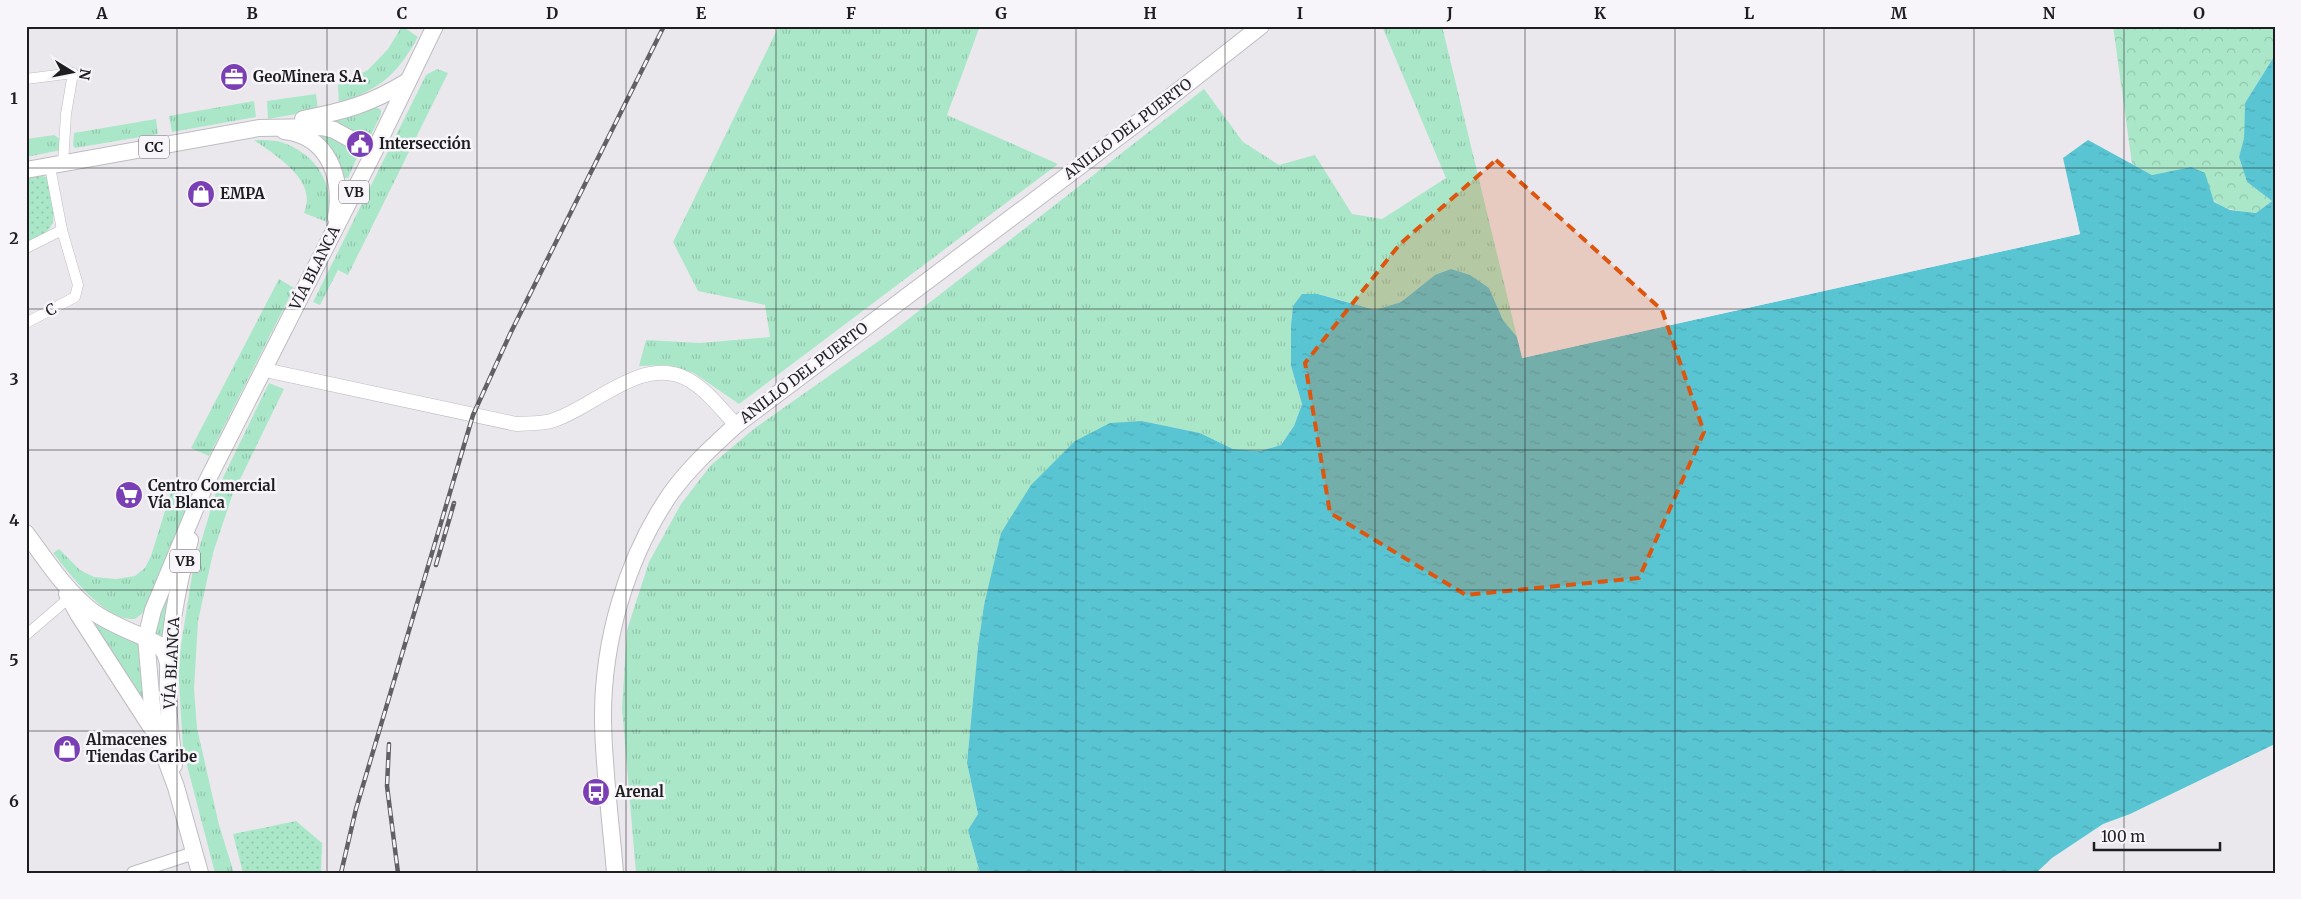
<svg xmlns="http://www.w3.org/2000/svg" width="2301" height="899" font-family="Merriweather,serif">
<defs>
<pattern id="grass-tufts" width="24" height="20" patternUnits="userSpaceOnUse" patternTransform="scale(1.25)"><rect width="24" height="20" fill="#aae7c9"/><path d="M3 7l-1-3M5 7V3M7 7l1-3M15 17l-1-3M17 17v-4M19 17l1-3" fill="none" stroke="#92c6ac"/></pattern>
<pattern id="forest-crowns" width="20" height="18" patternUnits="userSpaceOnUse" patternTransform="scale(1.25)"><rect width="20" height="18" fill="#aae7c9"/><path d="M2 6a3 3 0 1 1 6 0M12 15a3 3 0 1 1 6 0" fill="none" stroke="#92c6ac"/></pattern>
<pattern id="park-dots" width="8" height="8" patternUnits="userSpaceOnUse" patternTransform="scale(1.25)"><rect width="8" height="8" fill="#aae7c9"/><path d="M2 2h.1M6 6h.1" fill="none" stroke="#92c6ac" stroke-width="1.8" stroke-linecap="round"/></pattern>
<pattern id="water-ripples" width="26" height="14" patternUnits="userSpaceOnUse" patternTransform="scale(1.25)"><rect width="26" height="14" fill="#59c5d3"/><path d="M2 4q2-2 4 0t4 0M15 11q2-2 4 0t4 0" fill="none" stroke="#4da9b5"/></pattern>
</defs>
<rect width="100%" height="100%" fill="#eae8ed"/>
<g fill="url(#grass-tufts)">
<path d="M 402,26 L 418,37 C 395,77 383,86 339,104 L 338,85 L 368,70 L 388,49 Z"/>
<polygon points="779,26 980,26 947,115 1058,164 739,404 694,373 667,365 639,366 646,340 700,343 770,337 765,305 698,291 673,242"/>
<polygon points="1382,26 1442,26 1517,337 1503,320 1489,288 1435,275 1401,302 1375,310 1319,294 1293,306 1291,325 1291,366 1302,404 1294,426 1281,445 1260,451 1233,449 1200,433 1142,421 994,570 984,605 978,646 967,763 978,814 968,830 980,873 636,873 622,708 627,630 649,562 681,504 711,465 755,428 893,331 1204,89 1243,142 1279,165 1315,155 1352,214 1382,219 1446,178"/>
<polygon points="437,69 448,73 348,275 338,270 320,305 313,302 426,75"/>
<polygon points="316,94 318,110 268,119 267,101"/>
<polygon points="254,101 256,117 172,132 169,116"/>
<polygon points="376,107 381,110 381,114 368,141 335,124 334,121"/>
<polygon points="156,119 158,134 75,148 73,145 74,133"/>
<polygon points="326,134 359,153 348,178 342,178 320,140 321,135"/>
<polygon points="54,135 60,139 61,150 26,157 26,139"/>
<path d="M 254,140 C 262,140 273,140 281,142 C 317,154 336,185 327,222 L 304,213 C 319,181 275,155 254,140 Z"/>
<polygon points="279,279 294,288 209,456 191,448"/>
<polygon points="269,383 284,389 232,496 213,553 198,621 194,689 197,728 219,825 234,873 215,873 183,750 178,664 193,569 216,492"/>
<path d="M 174,482 L 195,490 L 148,609 L 135,619 C 105,622 70,574 53,553 L 59,549 L 80,570 L 94,577 L 116,579 L 135,576 L 145,568 L 151,556 Z"/>
<polygon points="189,531 165,640 152,635"/>
<polygon points="78,607 141,640 145,705"/>
</g>
<path fill="url(#forest-crowns)" d="M 2113,26 L 2275,26 L 2275,55 L 2245,103 L 2244,138 L 2239,157 L 2247,182 L 2272,201 L 2256,213 C 2212,209 2214,203 2191,167 L 2152,175 L 2132,164 Z"/>
<g fill="url(#park-dots)">
<path d="M 41,176 L 47,177 C 50,185 51,192 52,201 C 57,229 50,231 26,243 L 26,178 Z"/>
<polygon points="296,821 322,843 321,873 243,873 233,834"/>
</g>
<polygon fill="url(#water-ripples)" points="2275,55 2275,744 2130,814 2103,824 2052,858 2036,873 980,873 968,830 978,814 967,763 978,646 984,605 1001,533 1031,485 1075,441 1110,423 1142,421 1200,433 1233,449 1260,451 1281,445 1294,426 1302,404 1291,366 1291,325 1293,306 1302,294 1318,294 1375,310 1401,302 1435,275 1451,269 1470,275 1489,288 1503,320 1517,337 1523,358 2080,234 2063,158 2088,140 2152,175 2191,167 2205,173 2214,202 2230,210 2256,213 2272,201 2247,182 2239,157 2244,138 2245,103"/>
<polygon fill="#eae8ed" points="2072,211 2075,211 2080,234 1522,358 1517,337 1519,336 1524,355 2077,232"/>
<g fill="none" stroke-linecap="round" stroke-linejoin="round">
<g stroke="#bebcc1" stroke-width="11">
<g id="minor">
<polyline points="26,79 73,73 66,114 63,164"/>
<polyline points="26,248 62,230"/>
<polyline points="26,323 75,297 78,285 62,230 50,167"/>
<polyline points="26,635 69,598"/>
</g>
</g>
<g stroke="#bebcc1" stroke-width="14">
<polyline id="tertiary" points="133,873 194,853"/>
</g>
<g stroke="#bebcc1" stroke-width="15">
<path id="secondary" d="M 265,370 L 516,424 C 527,423 540,424 551,421 C 593,409 642,353 689,380 C 708,391 721,409 736,425"/>
</g>
<g stroke="#bebcc1" stroke-width="18">
<g id="primary">
<path d="M 303,119 C 345,111 371,104 408,81"/>
<path d="M 284,131 C 329,136 343,178 336,218"/>
<polyline points="26,170 259,128 322,127 334,130 374,152"/>
<path d="M 26,533 C 46,560 65,590 92,611 C 111,625 136,633 158,644 L 165,653 L 168,663"/>
<polyline points="67,594 78,614 151,727"/>
<path d="M 174,765 C 172,742 168,719 168,696 C 166,643 176,591 190,540"/>
<polyline points="200,873 176,787 160,744 153,717 146,638 153,610 206,483 374,152 435,26"/>
<path d="M 615,873 C 611,823 604,773 603,722 C 602,643 626,558 671,493 C 689,468 713,446 736,425 L 1145,117 L 1261,26"/>
</g>
</g>
<use href="#minor" stroke="#fff" stroke-width="10"/>
<use href="#tertiary" stroke="#fff" stroke-width="12"/>
<use href="#secondary" stroke="#fff" stroke-width="14"/>
<use href="#primary" stroke="#fff" stroke-width="16"/>
<g stroke="#616063" stroke-width="4.5">
<g id="rail">
<polyline points="436,565 454,503"/>
<polyline points="389,744 387,786 398,873"/>
<polyline points="341,873 356,809 473,415 511,332 664,26"/>
</g>
</g>
<use href="#rail" stroke="#f7f5fa" stroke-width="2.5" stroke-dasharray="8" stroke-linecap="butt"/>
</g>
<path fill="#de560d" fill-opacity="0.2" stroke="#de560d" stroke-width="4" stroke-dasharray="10 6" stroke-linejoin="round" d="M 1496,160 L 1662,310 L 1704,432 L 1639,578 L 1466,595 L 1330,513 L 1305,363 L 1400,244 Z"/>
<path fill="none" stroke="#1e1d1f" stroke-width="1" stroke-opacity="0.55" d="M 177,26 L 177,873M 327,26 L 327,873M 477,26 L 477,873M 626,26 L 626,873M 776,26 L 776,873M 926,26 L 926,873M 1076,26 L 1076,873M 1225,26 L 1225,873M 1375,26 L 1375,873M 1525,26 L 1525,873M 1675,26 L 1675,873M 1824,26 L 1824,873M 1974,26 L 1974,873M 2124,26 L 2124,873M 26,168 L 2275,168M 26,309 L 2275,309M 26,450 L 2275,450M 26,590 L 2275,590M 26,731 L 2275,731"/>
<defs>
<g id="office-disc" transform="scale(1.4375)"><circle r="9.5" fill="#7a3fb4" stroke="#f7f5fa"/><path d="M-6-3h4V-5.5h4V-3h4V5H-6ZM-1-4.5V-3h2v-1.5ZM-6 0V1H6V0Z" fill="#fff"/></g>
<g id="civic-disc" transform="scale(1.4375)"><circle r="9.5" fill="#7a3fb4" stroke="#f7f5fa"/><path d="M-.6-6.5H3V-4.5H.6V-3L4-1V1h2V6H-6V1h2V-1L-.6-3ZM-1.2 2.5V6h2.4V2.5Z" fill="#fff"/></g>
<g id="shop-disc" transform="scale(1.4375)"><circle r="9.5" fill="#7a3fb4" stroke="#f7f5fa"/><path d="M-5-2.5h2.3a2.7 3.5 0 0 1 5.4 0H5L5.5 6h-11ZM-1.5-2.5h3a1.5 2.3 0 0 0-3 0Z" fill="#fff"/></g>
<g id="supermarket-disc" transform="scale(1.4375)"><circle r="9.5" fill="#7a3fb4" stroke="#f7f5fa"/><path d="M-6-5.5h2.5l.6 2H6L4.5 2H-2.5L-4.4-4H-6ZM-1.5 3.2a1.3 1.3 0 1 0 .1 0ZM3 3.2a1.3 1.3 0 1 0 .1 0Z" fill="#fff"/></g>
<g id="bus-disc" transform="scale(1.4375)"><circle r="9.5" fill="#7a3fb4" stroke="#f7f5fa"/><path d="M-5-6H5V4H4V6H2V4H-2V6H-4V4H-5ZM-3.5-4V0h7V-4ZM-3.5 1.2v1.5H-2V1.2ZM2 1.2v1.5H3.5V1.2Z" fill="#fff"/></g>
</defs>
<g fill-rule="evenodd">
<use href="#office-disc" x="234" y="77"/>
<use href="#civic-disc" x="360" y="144"/>
<use href="#shop-disc" x="201" y="194"/>
<use href="#supermarket-disc" x="129" y="495"/>
<use href="#shop-disc" x="67" y="749"/>
<use href="#bus-disc" x="596" y="792"/>
</g>
<g text-anchor="middle" stroke-width="5" stroke-linejoin="round" paint-order="stroke">
<g fill="#f7f5fa" stroke="#5f5e61" stroke-width="1">
<rect x="139" y="135.5" width="30" height="23" rx="4"/>
<rect x="339" y="180.5" width="30" height="23" rx="4"/>
<rect x="170" y="549.5" width="30" height="23" rx="4"/>
</g>
<g font-size="14" font-weight="bold" fill="#1e1d1f">
<text x="154" y="152">CC</text>
<text x="354" y="197">VB</text>
<text x="185" y="566">VB</text>
</g>
<g font-size="15" font-weight="bold" fill="#1e1d1f" stroke="#f7f5fa" text-anchor="start">
<text x="253" y="82">GeoMinera S.A.</text>
<text x="379" y="149">Intersección</text>
<text x="220" y="199">EMPA</text>
<text x="148" y="491">Centro Comercial<tspan x="148" dy="17">Vía Blanca</tspan></text>
<text x="86" y="745">Almacenes<tspan x="86" dy="17">Tiendas Caribe</tspan></text>
<text x="615" y="797">Arenal</text>
</g>
<g font-size="15" fill="#1e1d1f" stroke="#f7f5fa">
<text transform="translate(1128 129) rotate(-37)" y="5">ANILLO DEL PUERTO</text>
<text transform="translate(315 268) rotate(-63)" y="5">VÍA BLANCA</text>
<text transform="translate(51 310) rotate(-28)" y="5">C</text>
<text transform="translate(804 373) rotate(-37)" y="5">ANILLO DEL PUERTO</text>
<text transform="translate(172 663) rotate(-87)" y="5">VÍA BLANCA</text>
</g>
</g>
<rect width="2301" height="899" fill="none" stroke="#f7f5fa" stroke-width="55"/>
<g transform="translate(72 72) rotate(100)" stroke="#f7f5fa" stroke-width="4" paint-order="stroke">
<path d="M0-4L9 19L0 12L-9 19Z" fill="#1e1d1f"/>
<text y="-8" font-size="14" font-weight="bold" text-anchor="middle" fill="#1e1d1f">N</text>
</g>
<path d="M2094 842v8h126v-8" fill="none" stroke="#1e1d1f" stroke-width="2.5"/>
<text x="2101" y="842" font-size="15" fill="#1e1d1f" stroke="#f7f5fa" stroke-width="4" paint-order="stroke">100 m</text>
<rect x="28" y="28" width="2246" height="844" fill="none" stroke="#1e1d1f" stroke-width="2"/>
<g font-size="16" text-anchor="middle" font-weight="bold" fill="#1e1d1f">
<text x="102" y="19">A</text>
<text x="252" y="19">B</text>
<text x="402" y="19">C</text>
<text x="552" y="19">D</text>
<text x="701" y="19">E</text>
<text x="851" y="19">F</text>
<text x="1001" y="19">G</text>
<text x="1150" y="19">H</text>
<text x="1300" y="19">I</text>
<text x="1450" y="19">J</text>
<text x="1600" y="19">K</text>
<text x="1749" y="19">L</text>
<text x="1899" y="19">M</text>
<text x="2049" y="19">N</text>
<text x="2199" y="19">O</text>
<text x="14" y="104">1</text>
<text x="14" y="244">2</text>
<text x="14" y="385">3</text>
<text x="14" y="526">4</text>
<text x="14" y="666">5</text>
<text x="14" y="807">6</text>
</g>
</svg>
